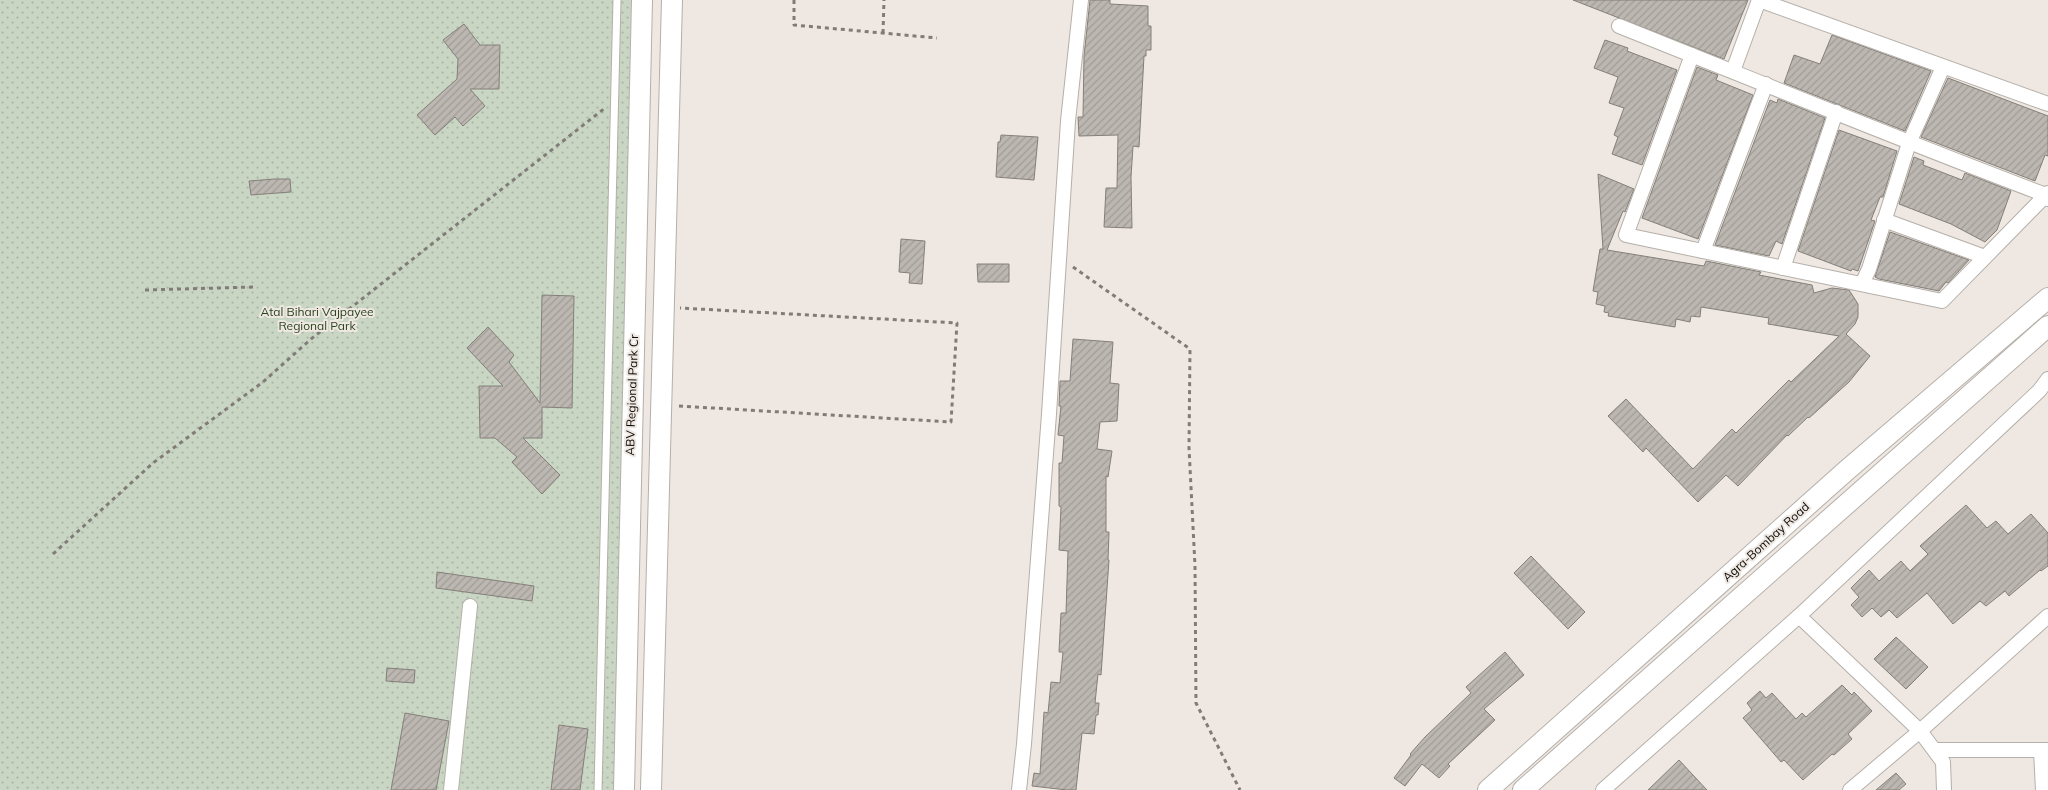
<svg xmlns="http://www.w3.org/2000/svg" width="2048" height="790" font-family="Mulish,sans-serif">
<defs>
<pattern id="park-dots" width="8" height="8" patternUnits="userSpaceOnUse" patternTransform="scale(1.25)"><rect width="8" height="8" fill="#c9d6c4"/><path d="M2 2h.1M6 6h.1" fill="none" stroke="#abb6a7" stroke-width="1.8" stroke-linecap="round"/></pattern>
<pattern id="building-hatch" width="6" height="6" patternUnits="userSpaceOnUse" patternTransform="scale(1.25)"><rect width="6" height="6" fill="#bcb7b1"/><path d="M-1 1l2-2M0 6l6-6M5 7l2-2" fill="none" stroke="#a09c97"/></pattern>
</defs>
<rect width="100%" height="100%" fill="#efe8e2"/>
<polygon fill="url(#park-dots)" points="0,0 642,0 624,790 0,790"/>
<g fill="url(#building-hatch)" stroke="#847f79">
<polygon points="1090,0 1110,0 1110,4 1148,6 1148,26 1151,26 1151,50 1146,50 1146,56 1144,56 1139,147 1133,146 1131,177 1132,228 1104,227 1106,188 1117,188 1118,135 1079,136 1078,117 1083,117 1084,56"/>
<polygon points="1573,0 1748,0 1724,59"/>
<polygon points="464,24 480,45 500,45 499,89 470,89 485,106 463,126 455,117 435,135 417,115 457,79 458,59 443,40"/>
<polygon points="1832,35 1931,71 1905,131 1784,83 1794,55 1820,64"/>
<polygon points="1605,40 1628,48 1627,51 1677,70 1642,165 1612,154 1618,137 1614,135 1624,108 1609,103 1618,77 1594,68"/>
<polygon points="1697,67 1718,75 1716,80 1753,95 1698,239 1642,218"/>
<polygon points="1948,78 2048,116 2048,156 2045,155 2035,181 1921,137"/>
<polygon points="1778,99 1825,118 1782,244 1776,241 1769,256 1715,245 1770,100 1777,103"/>
<polygon points="1839,130 1897,151 1883,197 1880,197 1871,220 1875,221 1858,271 1852,269 1851,271 1798,251"/>
<polygon points="1001,135 1038,137 1034,180 996,177 998,142 1000,142"/>
<polygon points="1914,157 1924,161 1923,165 1962,180 1965,173 2011,191 1997,230 1985,242 1951,224 1899,204"/>
<polygon points="1598,174 1634,189 1625,212 1623,211 1607,250 1704,266 1706,261 1761,272 1759,275 1812,285 1814,293 1832,288 1849,290 1858,304 1858,317 1855,324 1846,334 1870,356 1849,382 1809,418 1808,417 1788,436 1787,435 1738,486 1726,475 1698,502 1646,448 1643,452 1608,416 1626,399 1693,469 1732,429 1736,433 1789,380 1791,382 1839,336 1768,324 1769,318 1701,307 1700,317 1691,316 1690,322 1676,319 1675,327 1608,316 1609,313 1604,312 1605,306 1596,304 1598,292 1593,291 1600,249 1603,249"/>
<polygon points="275,179 290,179 291,192 251,195 249,181"/>
<polygon points="1890,232 1969,260 1948,283 1946,282 1939,291 1879,279 1875,277"/>
<polygon points="901,239 925,241 922,284 909,283 910,273 899,272"/>
<polygon points="977,264 1009,264 1009,282 978,282"/>
<polygon points="542,295 574,296 572,408 542,407 542,438 523,438 560,475 542,494 512,462 517,457 495,438 480,438 479,386 503,386 467,348 488,327 514,355 509,362 540,403"/>
<polygon points="1073,339 1113,342 1110,383 1119,384 1117,421 1100,422 1097,449 1112,451 1108,477 1106,476 1106,532 1109,532 1108,560 1109,560 1101,675 1098,674 1095,703 1099,703 1098,715 1096,715 1094,734 1082,733 1076,790 1067,790 1032,786 1034,773 1040,774 1044,712 1048,713 1051,682 1060,683 1063,652 1059,652 1061,613 1066,613 1068,551 1059,550 1061,507 1059,506 1059,463 1062,463 1064,436 1058,435 1061,406 1059,406 1060,381 1070,381"/>
<polygon points="1966,505 1987,528 1996,521 2008,534 2031,514 2048,533 2048,566 2041,571 2040,570 2009,596 2005,591 1986,606 1980,601 1953,624 1927,593 1897,618 1889,610 1881,617 1872,608 1862,617 1851,605 1859,597 1851,588 1869,570 1879,581 1901,561 1910,571 1928,554 1920,546"/>
<polygon points="1531,556 1585,612 1568,629 1514,573"/>
<polygon points="437,572 534,586 532,601 436,588"/>
<polygon points="1896,637 1928,667 1906,689 1874,659"/>
<polygon points="1505,652 1524,675 1484,709 1495,720 1448,764 1450,766 1439,778 1422,764 1405,786 1394,778 1411,755 1410,754 1425,737 1471,693 1466,687"/>
<polygon points="387,668 415,670 414,683 386,681"/>
<polygon points="1842,685 1852,695 1854,692 1872,711 1848,734 1852,739 1834,755 1832,754 1803,780 1784,760 1781,762 1743,718 1752,710 1747,703 1760,691 1766,698 1772,693 1796,719 1802,713 1806,717"/>
<polygon points="405,713 449,721 436,790 391,790"/>
<polygon points="559,725 588,729 580,790 551,790"/>
<polygon points="1679,760 1707,790 1648,790"/>
<polygon points="1896,773 1906,784 1899,790 1876,790"/>
</g>
<g fill="none" stroke-linecap="round" stroke-linejoin="round">
<g stroke="#b5afa9" stroke-width="9">
<polyline id="lane" points="598,790 617,0"/>
</g>
<g stroke="#b5afa9" stroke-width="16">
<g id="street">
<path d="M 1619,26 C 1762,83 1903,141 2046,195 L 2048,199"/>
<polyline points="1692,55 1626,235 1942,301 2048,193"/>
<polyline points="1733,71 1759,0 2048,104"/>
<polyline points="1884,220 1985,257"/>
<polyline points="1703,251 1766,84"/>
<polyline points="1783,268 1836,112"/>
<polyline points="1862,284 1869,269 1909,143 1943,67"/>
<polyline points="1799,616 1920,731 1943,762 1944,790"/>
<polyline points="1936,750 2048,750"/>
<polyline points="2041,751 2043,790"/>
<polyline points="451,790 470,606"/>
<polyline points="1019,790 1024,744 1049,414 1068,121 1081,0"/>
<polyline points="1603,790 1799,616 2039,391 2048,379"/>
<polyline points="1850,790 1920,731 2048,616"/>
</g>
</g>
<g stroke="#b5afa9" stroke-width="22">
<g id="secondary">
<polyline points="624,790 642,0"/>
<polyline points="651,790 672,0"/>
<polyline points="1488,790 1847,470 2048,298"/>
<polyline points="1523,790 2048,326"/>
</g>
</g>
<g stroke="#817c78" stroke-width="3" stroke-dasharray="4 4" stroke-linecap="butt">
<polyline points="794,0 794,25 937,38"/>
<polyline points="883,33 884,0"/>
<polyline points="1073,267 1190,349 1189,448 1195,566 1196,703 1240,790"/>
<polyline points="145,290 254,287"/>
<polyline points="679,406 951,422 957,323 680,308"/>
<polyline points="53,554 153,463 263,382 311,339 605,108"/>
</g>
<use href="#lane" stroke="#fff" stroke-width="7"/>
<use href="#street" stroke="#fff" stroke-width="14"/>
<use href="#secondary" stroke="#fff" stroke-width="20"/>
</g>
<g text-anchor="middle" stroke-width="4" stroke-linejoin="round" paint-order="stroke">
<g font-size="12" fill="#28431d" stroke="#efe8e2">
<text x="317" y="316">Atal Bihari Vajpayee<tspan x="317" dy="14">Regional Park</tspan></text>
</g>
<g font-size="12" fill="#0d0b09" stroke="#efe8e2">
<text transform="translate(632 395) rotate(-88)" y="4">ABV Regional Park Cr</text>
<text transform="translate(1766 542) rotate(-42)" y="4">Agra-Bombay Road</text>
</g>
</g>
</svg>
